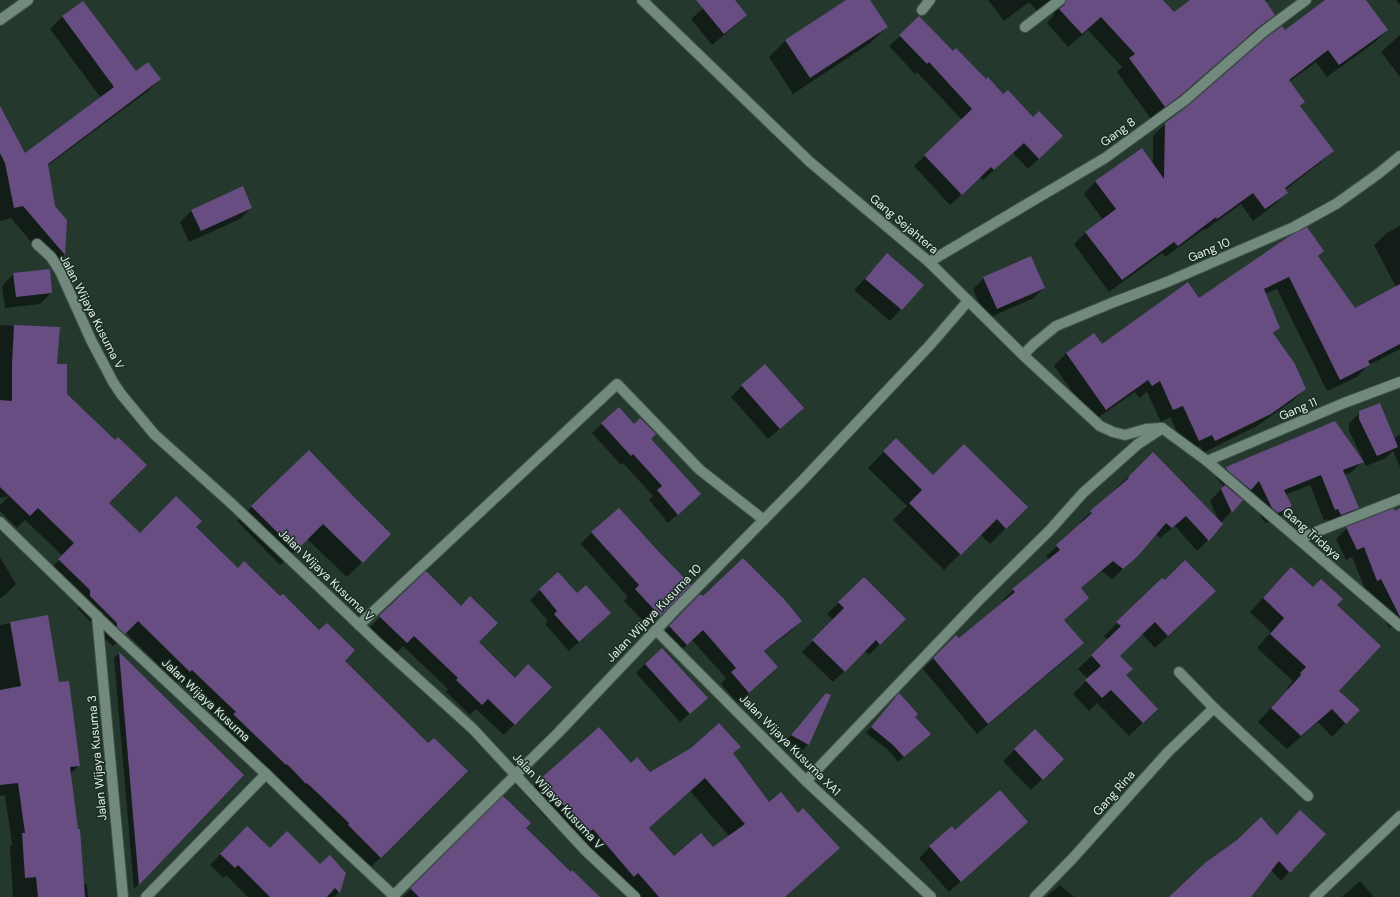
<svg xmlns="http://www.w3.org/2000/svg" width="1400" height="897" font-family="'DM Sans',sans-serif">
<rect width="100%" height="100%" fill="#24382e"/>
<g fill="#0007" fill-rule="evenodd">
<polygon points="712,0 734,0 746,15 735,26 712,45 691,19"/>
<polygon points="848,0 869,0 887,27 870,43 793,94 769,57 785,41"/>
<polygon points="988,0 1162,0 1174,13 1191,0 1268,0 1265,2 1274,15 1260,28 1244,40 1167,108 1151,119 1117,72 1122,67 1088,30 1068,47 1047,23 1053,16 1054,12 1052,9 1037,11 1029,2 1004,21"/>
<polygon points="1326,0 1367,0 1366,1 1387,30 1375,42 1327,77 1316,62 1289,82 1304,102 1299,107 1332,151 1320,163 1285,190 1287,193 1275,204 1253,221 1241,204 1205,230 1204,229 1165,257 1162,253 1109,292 1074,244 1086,232 1103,220 1084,194 1095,182 1141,149 1153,165 1153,136 1165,124"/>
<polygon points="1396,0 1400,0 1400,5"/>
<polygon points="83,2 135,72 160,79 148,91 47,166 54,206 66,220 64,255 52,267 11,218 0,221 0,134 25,154 101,98 50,29 62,17"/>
<polygon points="1400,35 1400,77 1381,52"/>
<polygon points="900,36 953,53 1051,147 1028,169 1013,153 983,180 980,177 950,205 914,166 962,120 917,72 915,74 889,46"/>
<polygon points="242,188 251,208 240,219 189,242 180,222 191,211"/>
<polygon points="1400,226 1400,349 1367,366 1357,377 1327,391 1277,289 1265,294 1279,328 1273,334 1305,389 1292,401 1257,426 1203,453 1200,446 1186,452 1170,417 1161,422 1147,392 1139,398 1135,392 1093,421 1054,366 1066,353 1102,345 1199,299 1323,251 1318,257 1354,309 1396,287 1374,245 1387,233"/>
<polygon points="887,255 923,285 890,321 854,290"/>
<polygon points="13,274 51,293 40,304 5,308 2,286"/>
<polygon points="984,278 1044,288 1032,299 986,319 973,289"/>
<polygon points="0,325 59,328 56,365 108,503 139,534 195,527 238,569 343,661 428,744 466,771 369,869 336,837 338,836 294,794 293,795 222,727 224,725 179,681 177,683 126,633 113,646 105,639 105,636 78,609 78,602 47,572 63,556 25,520 17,528 0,511 0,505 9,496 0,498"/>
<polygon points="742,386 791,419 768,439 731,397"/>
<polygon points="619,408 634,425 650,439 690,504 668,523 649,500 653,496 623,463 621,465 592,433"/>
<polygon points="1360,412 1394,439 1400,434 1400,467 1393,451 1386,458 1366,466 1349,431 1349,424"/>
<polygon points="896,439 933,476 1027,507 990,544 980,534 944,570 893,520 907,506 868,468"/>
<polygon points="309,451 362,562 347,577 307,539 280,565 237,521"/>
<polygon points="1153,453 1219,521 1210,501 1224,486 1216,478 1227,468 1362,461 1352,472 1344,475 1357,508 1347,519 1330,525 1327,519 1324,520 1310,485 1285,495 1290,506 1280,517 1266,523 1262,519 1249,491 1221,523 1222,524 1208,540 1197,551 1175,526 1160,538 1156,534 1137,556 1112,579 1102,571 1080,589 1088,598 1063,620 1083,643 1072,654 977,734 923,669 956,636 959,639 1004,602 1002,601 1013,590 1049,560 1046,556 1082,524 1080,522 1091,512"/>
<polygon points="1400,510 1400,623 1389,628 1369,590 1366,591 1352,557 1346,560 1336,539 1347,528"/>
<polygon points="592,532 658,553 690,585 648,626 624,601 628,597 581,544"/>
<polygon points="0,557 16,584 5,595 0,598"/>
<polygon points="558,573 600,623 569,651 545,624 548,621 530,600"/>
<polygon points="864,578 905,619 869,655 865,651 833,682 802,652 833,620 827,614"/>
<polygon points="1277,583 1313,589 1336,605 1338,691 1358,710 1332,737 1318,722 1287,749 1258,722 1288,689 1287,688 1293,681 1257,648 1271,632 1250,612"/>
<polygon points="700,595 703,598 801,621 790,632 763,652 777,667 738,703 721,684 726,678 692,640 676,655 659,637"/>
<polygon points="1201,604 1155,648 1142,634 1119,656 1125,676 1157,709 1129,736 1097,703 1089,711 1073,694 1088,679 1078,669 1108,640 1104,636 1117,623"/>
<polygon points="47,617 59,683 79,765 70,775 83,884 87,884 88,897 13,897 10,847 12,844 5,795 0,796 0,625"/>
<polygon points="380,617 478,642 515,679 551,687 504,735 476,709 470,715 446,692 448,689 403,646 396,653 369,628"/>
<polygon points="119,653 242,775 134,889 114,658"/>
<polygon points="645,664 697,707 680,722 636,673"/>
<polygon points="821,699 808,744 803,750 786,741"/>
<polygon points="894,700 914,717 924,739 898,762 888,750 866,733"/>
<polygon points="1035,730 1063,759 1031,790 1003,761"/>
<path d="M 732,753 L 769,804 L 798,814 L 838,848 L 785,897 L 632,897 L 623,887 L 619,890 L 578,843 L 574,846 L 551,819 L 547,819 L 526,795 L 540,780 L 631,764 L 650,773 ZM 690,791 L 729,836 L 713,848 L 674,858 L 648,829 Z"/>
<polygon points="503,797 524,828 571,873 598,897 403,897"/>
<polygon points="1027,822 949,892 919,858 930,847 955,831"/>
<polygon points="247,827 270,849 345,873 339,892 334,897 248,897 226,875 224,878 210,865"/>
<polygon points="1325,834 1281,881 1271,870 1241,897 1170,897 1276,836"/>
<polygon points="1360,881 1374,897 1342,897"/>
<polygon points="1060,885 1074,897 1046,897"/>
</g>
<g fill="#674d81" fill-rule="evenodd">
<polygon points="696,0 735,0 747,15 724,34"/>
<polygon points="846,0 870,0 888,27 810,78 785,40"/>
<polygon points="1066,0 1163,0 1174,12 1190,0 1265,0 1275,15 1259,27 1181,95 1165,107 1129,58 1135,54 1101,17 1082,34 1059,9 1064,5"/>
<polygon points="1325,0 1366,0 1388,30 1339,65 1328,50 1289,80 1305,102 1300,106 1334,151 1285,188 1288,193 1265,209 1253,193 1217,219 1216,217 1178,246 1174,242 1122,280 1085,232 1116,209 1095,181 1142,148 1164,179 1165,123 1189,105 1267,37 1282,26 1285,30"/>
<polygon points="83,1 136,71 148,62 161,79 48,164 55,206 67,220 65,255 23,206 14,208 5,163 0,153 0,106 25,153 114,87 62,16"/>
<polygon points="919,16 953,51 956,48 986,79 988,77 1003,94 1008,90 1033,117 1039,111 1063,136 1039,159 1024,143 994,170 991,167 962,195 924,155 972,109 929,62 927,64 899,35"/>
<polygon points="243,186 252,208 201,231 191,210"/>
<polygon points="1307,227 1324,251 1318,256 1355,308 1400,284 1400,344 1368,361 1370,365 1340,380 1289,277 1264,289 1280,328 1273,333 1295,364 1306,389 1271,414 1215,441 1212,435 1199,441 1183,406 1173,410 1160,381 1152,386 1148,380 1106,410 1066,353 1094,333 1102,344 1188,282 1199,298 1288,237"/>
<polygon points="887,253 924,285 902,310 865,279"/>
<polygon points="1031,256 1045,288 997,309 983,277"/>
<polygon points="50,269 52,293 16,297 13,273"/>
<polygon points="14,325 60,327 57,364 67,364 67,394 115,440 118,437 147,465 109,503 140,533 176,496 202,521 196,527 238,568 244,561 280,596 283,594 319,630 327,623 355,650 345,661 428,743 434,738 468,771 381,858 348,825 349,823 307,783 306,784 287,764 286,765 233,714 236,712 192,670 190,672 138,621 125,634 117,627 117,623 90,596 90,590 58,559 74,543 38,508 30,516 0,487 0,400 12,401 12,365"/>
<polygon points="765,364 804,408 780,429 741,385"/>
<polygon points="1380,403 1398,447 1377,456 1359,419 1359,411"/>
<polygon points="619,407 634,424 640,418 656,434 651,439 701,494 678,515 657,490 662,486 633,454 631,456 601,423"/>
<polygon points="1335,421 1364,462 1343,470 1359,508 1341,515 1338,509 1335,510 1321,475 1284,490 1292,506 1278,513 1272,508 1259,481 1251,490 1227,470 1226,467"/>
<polygon points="896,438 933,475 964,444 1028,507 1006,529 997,519 961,555 909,503 922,490 883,451"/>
<polygon points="309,450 353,496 391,534 363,563 323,524 296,551 251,506"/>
<polygon points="1153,452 1223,524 1209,541 1186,516 1172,528 1166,523 1138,556 1123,569 1113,561 1081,588 1089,598 1064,620 1084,643 988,724 933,658 956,635 959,638 1015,592 1012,589 1060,550 1056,545 1092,513 1090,511 1129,478 1128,477"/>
<polygon points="1225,485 1243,500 1232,513 1221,489"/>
<polygon points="619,508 659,552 691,585 660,616 635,589 639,585 591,532"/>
<polygon points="1394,508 1395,511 1400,508 1400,617 1381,579 1377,581 1364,547 1357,550 1346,527"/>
<polygon points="743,558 784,599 802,621 764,651 778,667 749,693 731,672 736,668 703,630 687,645 669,626 700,594 703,596"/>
<polygon points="1185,560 1216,591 1168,636 1155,622 1120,656 1133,669 1126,675 1158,709 1143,723 1111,690 1102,698 1085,680 1101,666 1091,655 1121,626 1116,622 1162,578 1165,580"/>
<polygon points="1291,567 1313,587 1321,579 1343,599 1337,605 1381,646 1339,691 1360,710 1346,724 1332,709 1301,736 1271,708 1301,675 1300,673 1306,667 1270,634 1284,618 1263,598"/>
<polygon points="426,571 461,606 470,596 498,623 479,642 515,678 528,664 552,687 515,725 488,699 482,705 456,680 458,678 414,636 407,643 379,616"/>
<polygon points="558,572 577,593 586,585 611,613 579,642 554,614 557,611 539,589"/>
<polygon points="864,577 906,619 880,645 876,640 845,672 812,640 844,608 838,602"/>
<polygon points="48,615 59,682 69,681 80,766 70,767 78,829 80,829 85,897 38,897 36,877 25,878 22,833 25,833 18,783 0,785 0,690 21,686 10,622"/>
<polygon points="662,648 708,698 690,714 645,664"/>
<polygon points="119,652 244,775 139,885"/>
<polygon points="826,693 831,695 809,745 791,735"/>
<polygon points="899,693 918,714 915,717 931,734 904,757 893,745 871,727"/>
<path d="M 719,723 L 741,747 L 733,753 L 769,802 L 781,792 L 798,813 L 803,808 L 840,848 L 785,897 L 659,897 L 638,873 L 634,877 L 593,829 L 589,832 L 565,805 L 562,805 L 539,780 L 599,727 L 631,763 L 637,757 L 650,772 L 691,748 ZM 705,778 L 745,824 L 713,847 L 701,833 L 674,856 L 649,828 Z"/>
<polygon points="1035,729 1064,759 1043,780 1014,749"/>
<polygon points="1000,790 1028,822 961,882 929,846 952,826 955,830"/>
<polygon points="503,796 531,823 526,828 571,872 572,870 600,897 419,897 410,888"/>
<polygon points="1300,810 1326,834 1290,873 1279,861 1251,897 1169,897 1205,863 1237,840 1261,817 1277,835"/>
<polygon points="247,826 270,848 287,831 320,864 330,855 346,873 340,893 335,888 327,897 270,897 238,865 235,868 220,854"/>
</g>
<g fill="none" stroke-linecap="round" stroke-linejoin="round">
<g stroke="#43554c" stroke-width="12">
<g id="minor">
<polyline points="642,0 810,162 929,262 1023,355 1100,426 1113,432 1125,435 1146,429 1162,428"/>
<polyline points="922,10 930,0"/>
<polyline points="1025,27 1060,0"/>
<polyline points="37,244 51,257 60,271 91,340 113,382 121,394 154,434 232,504 379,644 473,729 586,851 635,897"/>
<polyline points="929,262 1105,158 1185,100 1263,32 1306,0"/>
<polyline points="1023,355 1034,344 1056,326 1114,302 1167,282 1294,227 1336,204 1378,174 1400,156"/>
<polyline points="1162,428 1207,461 1400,626"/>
<polyline points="1207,461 1344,403 1400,382"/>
<polyline points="0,522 106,625 266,774 331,837 395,897"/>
<polyline points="1298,539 1400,499"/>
<polyline points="97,616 123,897"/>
<polyline points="359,625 617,384 700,470 764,520"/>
<polyline points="656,630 806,781 931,897"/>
<polyline points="1179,672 1214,708 1308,796"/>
<polyline points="806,781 980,599 1049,531 1083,493 1138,444 1161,429"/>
<polyline points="146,897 266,774"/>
<polyline points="392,897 559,732 674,611 802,481 930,345 968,301"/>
<polyline points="1035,897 1073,858 1168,752 1214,708"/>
<polyline points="1315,897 1400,816"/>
</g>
</g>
<g stroke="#43554c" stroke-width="12">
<polyline id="tertiary" points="0,20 28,0"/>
</g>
<use href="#minor" stroke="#72897d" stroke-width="10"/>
<use href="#tertiary" stroke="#72897d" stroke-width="10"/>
</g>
<g text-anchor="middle" stroke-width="3" stroke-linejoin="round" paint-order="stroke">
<g font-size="12" fill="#e1ede6" stroke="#1a2e24">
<text transform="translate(1118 132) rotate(-36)" y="4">Gang 8</text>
<text transform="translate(904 224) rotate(40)" y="4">Gang Sejahtera</text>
<text transform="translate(1209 250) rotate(-23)" y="4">Gang 10</text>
<text transform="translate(92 312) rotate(63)" y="4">Jalan Wijaya Kusuma V</text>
<text transform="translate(1298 409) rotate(-23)" y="4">Gang 11</text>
<text transform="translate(1312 534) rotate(41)" y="4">Gang Tridaya</text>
<text transform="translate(326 575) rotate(44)" y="4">Jalan Wijaya Kusuma V</text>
<text transform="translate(654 613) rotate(-46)" y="4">Jalan Wijaya Kusuma 10</text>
<text transform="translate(206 700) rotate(43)" y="4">Jalan Wijaya Kusuma</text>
<text transform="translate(790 745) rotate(45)" y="4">Jalan Wijaya Kusuma XA1</text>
<text transform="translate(97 758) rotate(-95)" y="4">Jalan Wijaya Kusuma 3</text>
<text transform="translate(1114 793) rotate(-48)" y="4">Gang Rina</text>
<text transform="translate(558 801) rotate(47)" y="4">Jalan Wijaya Kusuma V</text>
</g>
</g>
</svg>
